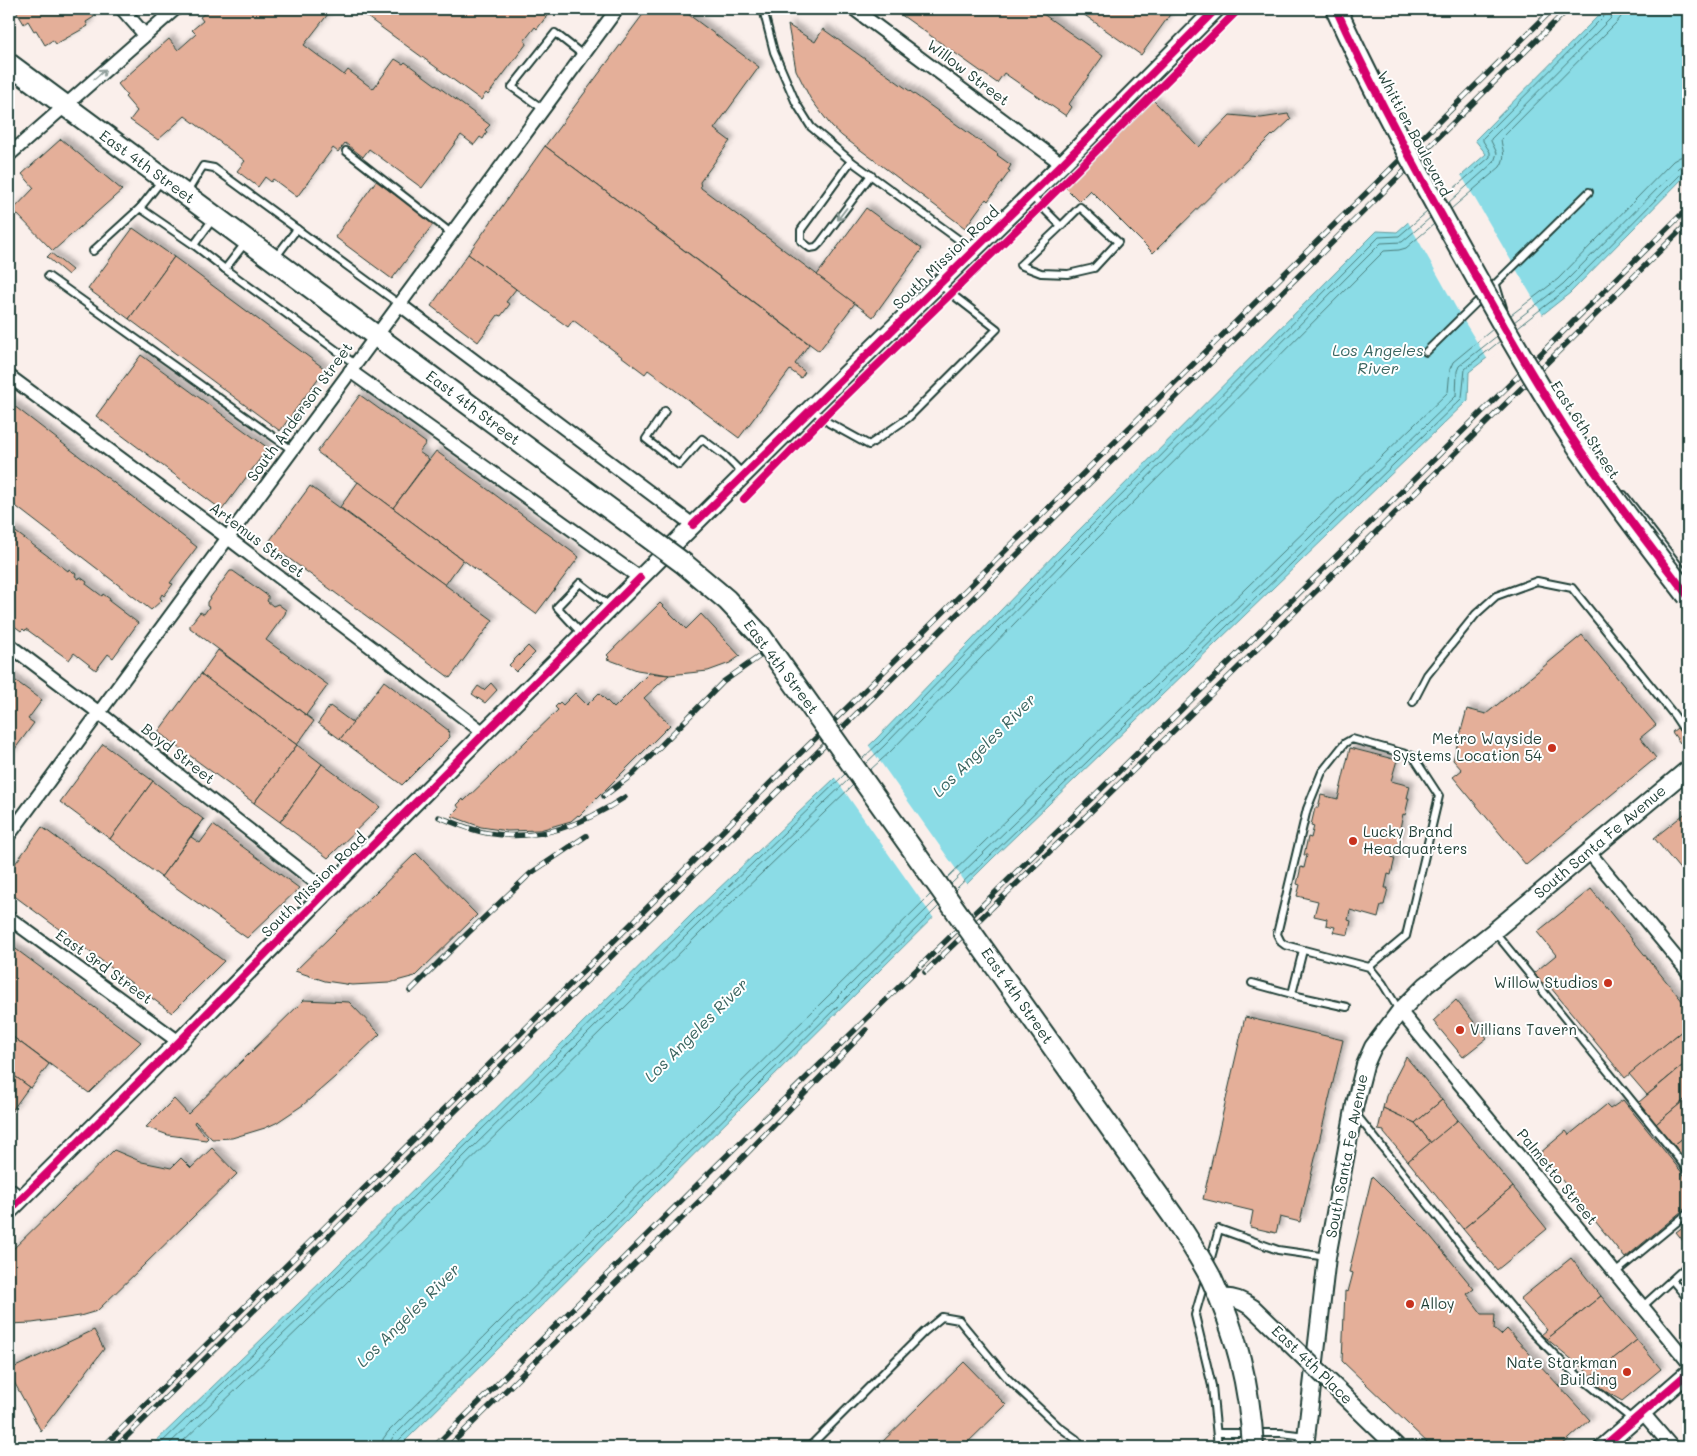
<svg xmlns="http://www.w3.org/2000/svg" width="1697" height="1456" font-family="Mali,sans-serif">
<defs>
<filter id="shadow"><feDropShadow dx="4.5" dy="-4.5" stdDeviation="2.5" flood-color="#0004"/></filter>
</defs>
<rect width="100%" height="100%" fill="#faefeb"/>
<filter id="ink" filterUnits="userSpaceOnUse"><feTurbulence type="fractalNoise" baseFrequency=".02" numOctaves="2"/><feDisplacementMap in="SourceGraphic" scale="10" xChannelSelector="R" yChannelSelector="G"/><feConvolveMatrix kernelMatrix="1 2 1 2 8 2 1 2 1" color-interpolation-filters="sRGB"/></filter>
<g filter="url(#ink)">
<polygon fill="#8bdce6" stroke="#609c9f" points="1605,9 1688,9 1688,173 1570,293 1469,372 1468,400 993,858 399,1447 150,1447 326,1277 693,913 876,739 1061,548 1377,231 1397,232 1486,154 1475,140"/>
<g fill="#faefeb">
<polygon points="1460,173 1544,317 1488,360 1459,313 1407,220"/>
<polygon points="867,743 968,886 935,920 833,775"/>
</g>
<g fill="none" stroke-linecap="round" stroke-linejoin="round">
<g stroke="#4a7d7b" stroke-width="1">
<polyline points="1444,197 1490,157 1490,152 1483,141 1483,138 1606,14 1608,9"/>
<polyline points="1448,203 1494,162 1497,153 1491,141 1491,139 1611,18 1614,9"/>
<path d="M 1451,209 L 1500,167 C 1507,156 1502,150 1501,139 L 1616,23 L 1621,17 L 1622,9"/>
<polyline points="1511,315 1558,279 1673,161 1680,157 1688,156"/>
<polyline points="1514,322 1563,284 1679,167 1688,164"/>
<polyline points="1518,327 1567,289 1683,172 1688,170"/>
<polyline points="862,759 880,742 1065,552 1379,237 1399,236 1427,212"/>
<polyline points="865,764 884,746 1069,556 1381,243 1402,242 1430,218"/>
<polyline points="870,770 890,752 1075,561 1384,251 1399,250 1406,248 1434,224"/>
<polyline points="947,878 1448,392 1450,369 1453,362 1493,329"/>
<polyline points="951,884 1456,396 1457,371 1459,366 1497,336"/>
<polyline points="955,890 1462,398 1465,369 1500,341"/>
<polyline points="157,1447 329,1280 697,917 845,774"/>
<polyline points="166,1447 334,1285 701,921 849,779"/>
<polyline points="177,1447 339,1290 706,927 853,785"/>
<polyline points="382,1447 383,1439 388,1432 931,894"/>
<polyline points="389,1447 390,1442 393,1437 935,901"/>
<polyline points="396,1447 397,1442 939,906"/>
</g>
</g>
<g fill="#e4af99" stroke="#1f3d34" filter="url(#shadow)">
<polygon points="15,9 90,9 94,17 86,22 88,26 56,44 53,40 45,45 36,30 34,31 28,21 24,24"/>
<polygon points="210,9 332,9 304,45 344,75 348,70 373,89 395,59 403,64 405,62 490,125 485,130 487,132 483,139 480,137 474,145 461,135 422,188 369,149 363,157 345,143 338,152 333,148 297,197 273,179 271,182 265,177 258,187 237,171 245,161 185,116 158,140 130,120 137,111 125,97 127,95 118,84 169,39 178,50 196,34 192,30 203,21 200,17"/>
<polygon points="356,9 552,9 537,29 535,27 524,41 527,43 488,95 486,93 481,100"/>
<polygon points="647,9 681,9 759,67 714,129 730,141 700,182 701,188 855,303 819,351 545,146"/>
<polygon points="893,9 1036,9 1103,56 1069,104 1072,107 1066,116 1004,73 997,83"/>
<polygon points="1076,9 1174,9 1141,55"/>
<polygon points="788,25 815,42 823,29 998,154 997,155 1011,165 1008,170 1010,171 988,201 986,199 965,228 842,136 832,127 810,98 796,70"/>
<polygon points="1154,101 1199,147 1230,115 1261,118 1288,114 1291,119 1273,136 1272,135 1153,253 1090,190 1079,201 1066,188"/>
<polygon points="61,139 122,190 53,251 13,210 34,188 22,174"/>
<polygon points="545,146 809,344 795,364 805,372 801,378 790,370 739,438 648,370 645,374 573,320 568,327 468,254"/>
<polygon points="376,181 434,223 392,279 335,237"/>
<polygon points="866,208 922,249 873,317 817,275"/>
<polygon points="133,228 174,257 129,319 88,289"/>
<polygon points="51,253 72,270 68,275 47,257"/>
<polygon points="468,254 516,289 506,302 510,304 501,316 498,315 478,342 431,306"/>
<polygon points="174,257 325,369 280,431 129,319"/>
<polygon points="141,355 268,448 222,510 96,416"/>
<polygon points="360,395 426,443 419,452 429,459 393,508 317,452"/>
<polygon points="9,402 197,547 170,583 173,584 164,596 162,594 160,598 162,600 151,610 9,501"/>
<polygon points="436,451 579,557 536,614 393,508"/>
<polygon points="358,482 463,560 445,585 340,507"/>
<polygon points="310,486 493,620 450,678 268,543"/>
<polygon points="13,530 68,571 69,569 76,574 75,576 79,579 80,577 87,582 86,584 102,596 103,594 110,599 109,601 138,623 113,658 108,654 96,670 74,653 69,660 26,629 25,631 23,629 21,631 9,622 9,535"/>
<polygon points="230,571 233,571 268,596 268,599 267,601 273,606 278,604 286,610 285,614 266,640 328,685 306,715 190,628 190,625 200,612 204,614 209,607 207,606 207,602"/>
<polygon points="660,603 686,629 701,614 740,656 730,663 708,671 669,675 637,670 607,659 609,657 607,655"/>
<polygon points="1582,635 1656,725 1640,738 1656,758 1526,865 1453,777 1462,770 1453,760 1467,709 1486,714"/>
<polygon points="528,646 535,653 516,672 509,665"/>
<polygon points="218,650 314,721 297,745 201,674"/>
<polygon points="649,673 669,675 644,698 670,725 579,816 578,815 571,821 540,830 507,831 481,827 451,816 459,808 457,805 463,799 464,801 558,710 555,707 560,702 563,705 575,693 587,705 599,693 614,708"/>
<polygon points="201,674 297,745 254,803 158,732"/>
<polygon points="9,676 42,700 28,719 34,723 9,757"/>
<polygon points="384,681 448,730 450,737 402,785 340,739"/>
<polygon points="491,683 497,690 485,703 472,694 478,686 484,690"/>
<polygon points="330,706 353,723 340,739 318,723"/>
<polygon points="1677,728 1685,738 1680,743 1672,732"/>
<polygon points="103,744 153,781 110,839 60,802"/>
<polygon points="297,745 322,764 280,822 254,803"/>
<polygon points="1350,748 1397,760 1391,781 1410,786 1407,798 1409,798 1405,815 1403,814 1400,828 1402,828 1398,845 1395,845 1392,858 1395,858 1391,875 1388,874 1385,888 1388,888 1384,905 1381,905 1378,918 1350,910 1348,920 1351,921 1348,935 1333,932 1335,927 1326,925 1327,919 1314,916 1318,901 1297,896 1300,885 1297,884 1301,867 1304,868 1307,855 1304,855 1308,837 1311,838 1314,826 1311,825 1315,808 1318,808 1321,795 1338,799"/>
<polygon points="322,764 380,807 328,858 280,822"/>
<polygon points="153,781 203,819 161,877 110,839"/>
<polygon points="1688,811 1688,879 1654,838"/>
<polygon points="204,819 191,837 200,843 213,825 299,888 247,938 161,877"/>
<polygon points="42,827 224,961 172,1013 9,892 9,872"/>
<polygon points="416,853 477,915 415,976 389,983 352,985 325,981 295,971"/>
<polygon points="1591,889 1688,1008 1688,1026 1625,1078 1546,982 1543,985 1534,973 1556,955 1537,932"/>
<polygon points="9,944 141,1042 89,1093 9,1034"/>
<polygon points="304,1000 349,1002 380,1034 335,1077 303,1105 276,1123 265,1128 232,1138 212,1139 195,1121 194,1123 208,1138 206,1140 168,1135 146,1127 174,1099 188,1114"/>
<polygon points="1456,1000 1487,1038 1463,1057 1433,1021"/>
<polygon points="1245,1017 1343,1040 1300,1222 1280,1217 1276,1233 1250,1227 1253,1211 1203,1199"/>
<polygon points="1688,1026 1688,1061 1647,1095 1629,1074"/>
<polygon points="9,1034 49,1064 31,1088 9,1072"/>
<polygon points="1406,1057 1442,1100 1415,1123 1383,1108 1386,1096"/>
<polygon points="1688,1061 1688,1097 1656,1124 1639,1102"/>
<polygon points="9,1072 31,1088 29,1087 9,1115"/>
<polygon points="1688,1097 1688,1134 1674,1145 1656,1124"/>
<polygon points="1442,1100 1458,1120 1431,1143 1415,1123"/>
<polygon points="1623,1100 1688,1180 1688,1206 1625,1258 1540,1153 1566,1131 1569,1135 1606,1105 1610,1109"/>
<polygon points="1383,1108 1415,1123 1431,1143 1408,1161 1384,1133 1384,1131 1378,1130"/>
<polygon points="1458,1120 1513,1187 1463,1229 1408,1161"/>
<polygon points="1688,1134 1688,1163 1674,1145"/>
<polygon points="212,1148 237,1174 97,1311 80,1316 32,1323 9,1324 9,1253 114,1150 142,1162 171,1168 181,1158 191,1168"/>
<polygon points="1372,1176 1422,1226 1474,1289 1467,1294 1482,1314 1495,1314 1494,1329 1501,1335 1507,1329 1590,1420 1560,1447 1432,1447 1342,1361 1345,1291 1348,1292 1353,1273 1349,1272"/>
<polygon points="1513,1187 1547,1229 1497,1270 1463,1229"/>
<polygon points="1688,1223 1688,1247 1676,1232"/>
<polygon points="1571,1258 1601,1296 1547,1339 1541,1335 1547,1330 1520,1299"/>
<polygon points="1601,1296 1637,1340 1592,1376 1547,1339"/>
<polygon points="94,1330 104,1349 41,1431 9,1373 9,1370"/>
<polygon points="1637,1340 1661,1369 1622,1401 1586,1380"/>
<polygon points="964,1362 1006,1405 963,1447 877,1447"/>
</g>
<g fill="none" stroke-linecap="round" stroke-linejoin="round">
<g stroke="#1f3d34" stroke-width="10">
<g id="service">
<polyline points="763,9 774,52 796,103 811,127 851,161 973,250"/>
<polyline points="543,109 512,87 555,33 583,55"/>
<polyline points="346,151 451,233"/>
<polyline points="851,161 801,230 801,241 810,248 816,247 820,243 871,175"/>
<polyline points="187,192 203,166 214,168 399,304"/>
<polyline points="1031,196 1061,226 1020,265 1041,273 1068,274 1094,268 1118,242 1080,207 1061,226"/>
<polyline points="140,208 194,245"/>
<polyline points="213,219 194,245 225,269"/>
<polyline points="246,242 225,269 355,364"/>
<polyline points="93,251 140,208 162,180"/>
<polyline points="275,258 297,229"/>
<polyline points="48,276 292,450"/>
<polyline points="1496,285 1503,308"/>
<polyline points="1426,352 1589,192"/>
<polyline points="812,409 829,423 869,445 908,418 997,329 940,285"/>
<polyline points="665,411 646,439 679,465 702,439 725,456 743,474"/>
<polyline points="1624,495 1688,578"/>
<polyline points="582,634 557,607 580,583 611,607"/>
<polyline points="1413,702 1427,675 1476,614 1496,596 1537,581 1572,588 1674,715 1688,736"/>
<polyline points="1494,931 1688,1170"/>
<polyline points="1303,950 1292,994 1297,996 1347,1007"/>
<polyline points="1369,967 1406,936 1439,796 1413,756 1352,739 1345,743 1322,772 1307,809 1277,934 1281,942 1285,945 1369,967 1383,984 1399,1010"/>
<polyline points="1252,983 1292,994"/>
<polyline points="1355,1113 1473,1261 1532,1332 1565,1365 1633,1420"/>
<polyline points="1209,1265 1219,1229 1278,1250 1327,1257"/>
<polyline points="1615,1273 1688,1213"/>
<polyline points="1205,1280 1195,1315 1212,1386 1218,1447"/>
<polyline points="1672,1280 1688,1299"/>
<polyline points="1642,1307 1688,1265"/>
<polyline points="1217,1433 1281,1433 1306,1436"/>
<polyline points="809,1447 924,1332 942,1317 959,1320 1008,1379 1058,1426 1076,1439 1082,1447"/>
</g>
</g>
<g stroke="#1f3d34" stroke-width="16">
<g id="minor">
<polyline points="122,9 145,35"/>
<polyline points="854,9 1062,164"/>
<polyline points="9,155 175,9"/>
<polyline points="399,304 693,525"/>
<polyline points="350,371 640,578"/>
<polyline points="9,376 228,538 484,733"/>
<polyline points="9,645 98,712 327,891"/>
<polyline points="9,835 617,9"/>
<polyline points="1588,851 1688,972"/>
<polyline points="9,918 179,1042"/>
<polyline points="1400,1011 1688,1362"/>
<polyline points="9,1189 22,1199"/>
<polyline points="1643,1413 1672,1447"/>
</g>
</g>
<g stroke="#1f3d34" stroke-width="20">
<g id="tertiary">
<polyline points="9,1211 179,1042 327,891 484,733 811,408 1062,164 1216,9"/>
<polyline points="1305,1447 1327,1257 1355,1104 1365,1065 1373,1047 1400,1011 1426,985 1494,931 1688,769"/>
<polyline points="1603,1447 1688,1373"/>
</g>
</g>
<g stroke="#1f3d34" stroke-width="24">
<polyline id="primary" points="9,64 406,358"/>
</g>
<use href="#service" stroke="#fff" stroke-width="6"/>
<use href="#minor" stroke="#fff" stroke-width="12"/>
<use href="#tertiary" stroke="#fff" stroke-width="16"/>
<use href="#primary" stroke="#fff" stroke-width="20"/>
<g stroke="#1f3d34" stroke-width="5.5">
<g id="rail">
<polyline points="604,796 633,774 723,682 770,649"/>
<path d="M 439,817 C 455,823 470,830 487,833 C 538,842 583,825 625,797"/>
<path d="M 925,972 C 1182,725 1435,474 1688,223"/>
<polyline points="410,991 468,933 531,873 586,836"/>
<polyline points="103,1447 631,924 786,767 855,700 1281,277 1553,9"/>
<polyline points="116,1447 1568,9"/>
<polyline points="434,1447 710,1172 1099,791 1688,208"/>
<polyline points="448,1447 721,1180 866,1030"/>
</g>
</g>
<use href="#rail" stroke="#fff" stroke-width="4" stroke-dasharray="11" stroke-linecap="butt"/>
<g stroke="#1f3d34" stroke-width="20" stroke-linecap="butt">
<path id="tertiary-bridge" d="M 1220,1298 C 1233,1296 1242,1301 1253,1308 L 1397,1447"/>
</g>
<g stroke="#1f3d34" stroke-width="24" stroke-linecap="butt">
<g id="primary-bridge">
<path d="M 1336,9 C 1369,82 1407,153 1446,223 C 1485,293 1523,362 1566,429 C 1604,487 1646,541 1688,596"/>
<path d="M 406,358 L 683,563 L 727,600 L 760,635 L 1173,1216 C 1186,1236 1200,1257 1211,1278 C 1236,1331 1250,1389 1253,1447"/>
</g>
</g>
<use href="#tertiary-bridge" stroke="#fff" stroke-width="16"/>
<use href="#primary-bridge" stroke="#fff" stroke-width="20"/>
<g stroke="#fff" stroke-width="11">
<g id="cycleway">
<path d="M 1336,9 C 1369,82 1407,153 1446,223 C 1485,293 1523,362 1566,429 C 1604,487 1646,541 1688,596"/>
<polyline points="744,499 823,418 1041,206 1239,9"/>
<polyline points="693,525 1062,164 1216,9"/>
<polyline points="9,1211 179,1042 327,891 640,578"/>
<polyline points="1603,1447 1688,1373"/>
</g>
</g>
<use href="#cycleway" stroke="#d6006c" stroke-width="8"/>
</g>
<defs><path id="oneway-shaft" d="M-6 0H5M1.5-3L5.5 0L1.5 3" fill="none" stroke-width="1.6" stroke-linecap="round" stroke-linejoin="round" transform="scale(1.25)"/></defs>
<g stroke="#8f9e9a">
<use href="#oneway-shaft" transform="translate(100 74) rotate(-41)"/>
<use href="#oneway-shaft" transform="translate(842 214) rotate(127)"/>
</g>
</g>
<g fill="#c8321e" stroke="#fff" stroke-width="2">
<circle cx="1552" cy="748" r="5"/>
<circle cx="1353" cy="841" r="5"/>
<circle cx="1608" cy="983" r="5"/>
<circle cx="1460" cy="1030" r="5"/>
<circle cx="1410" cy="1304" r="5"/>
<circle cx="1627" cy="1372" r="5"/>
</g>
<g text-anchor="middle" stroke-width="4" stroke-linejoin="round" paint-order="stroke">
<g font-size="15" fill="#1f3d34" stroke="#fff">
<text transform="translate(968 73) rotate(37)" y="5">Willow Street</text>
<text transform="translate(1414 134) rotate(62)" y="5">Whittier Boulevard</text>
<text transform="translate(147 167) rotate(36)" y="5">East 4th Street</text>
<text transform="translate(946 258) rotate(-44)" y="5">South Mission Road</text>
<text transform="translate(473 408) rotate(37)" y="5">East 4th Street</text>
<text transform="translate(300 412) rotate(-54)" y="5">South Anderson Street</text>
<text transform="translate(1585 430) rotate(57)" y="5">East 6th Street</text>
<text transform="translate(257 540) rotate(37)" y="5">Artemus Street</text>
<text transform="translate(781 667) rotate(53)" y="5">East 4th Street</text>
<text transform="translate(178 754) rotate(38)" y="5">Boyd Street</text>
<text transform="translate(1600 842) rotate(-40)" y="5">South Santa Fe Avenue</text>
<text transform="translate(314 885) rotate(-45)" y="5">South Mission Road</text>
<text transform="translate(104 967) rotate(36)" y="5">East 3rd Street</text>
<text transform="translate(1017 996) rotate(55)" y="5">East 4th Street</text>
<text transform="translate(1347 1156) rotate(-79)" y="5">South Santa Fe Avenue</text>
<text transform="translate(1557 1177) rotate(51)" y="5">Palmetto Street</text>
<text transform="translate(1312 1365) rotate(44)" y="5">East 4th Place</text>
</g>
<g font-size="15" fill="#1f3d34" stroke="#fff" text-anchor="end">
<text x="1542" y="744">Metro Wayside<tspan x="1542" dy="17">Systems Location 54</tspan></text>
<text x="1363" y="837" text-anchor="start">Lucky Brand<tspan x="1363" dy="17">Headquarters</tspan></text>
<text x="1598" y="988">Willow Studios</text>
<text x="1470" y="1035" text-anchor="start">Villians Tavern</text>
<text x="1420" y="1309" text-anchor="start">Alloy</text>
<text x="1617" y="1368">Nate Starkman<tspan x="1617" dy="17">Building</tspan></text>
</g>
<g font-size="16" font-style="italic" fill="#3a6560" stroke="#fff">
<text x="1378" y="356">Los Angeles<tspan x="1378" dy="18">River</tspan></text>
<text transform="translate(984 745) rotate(-45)" y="6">Los Angeles River</text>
<text transform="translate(696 1030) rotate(-45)" y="6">Los Angeles River</text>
<text transform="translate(408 1315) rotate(-45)" y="6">Los Angeles River</text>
</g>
</g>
<rect width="1697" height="1456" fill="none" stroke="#fff" stroke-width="30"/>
<rect x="15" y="15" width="1667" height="1426" fill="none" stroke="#1f3d34" stroke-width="2" filter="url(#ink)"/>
</svg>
